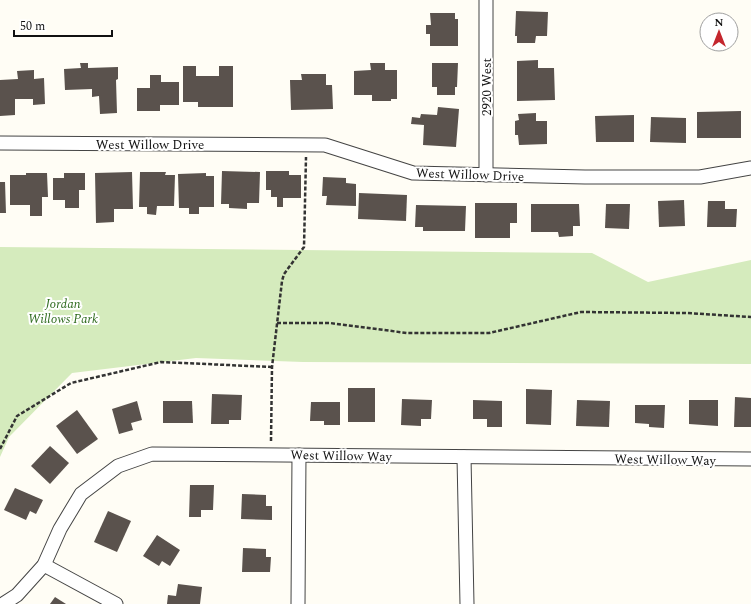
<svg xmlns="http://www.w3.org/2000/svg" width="751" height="604" font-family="Spectral,serif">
<rect width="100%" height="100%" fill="#fffdf5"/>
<polygon fill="#d5ebbd" points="0,247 592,253 648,282 751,260 751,364 303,362 196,358 72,373 9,437 0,457"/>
<g fill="#5a524d">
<polygon points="516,11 548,12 547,36 536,36 535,43 517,43 517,36 515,36"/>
<polygon points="430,13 455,13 455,19 458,19 458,46 430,46 430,34 426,34 426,25 431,25"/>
<polygon points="538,60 538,68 554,68 555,100 517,101 517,61"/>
<polygon points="80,63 88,63 88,68 118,67 118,79 116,80 117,113 100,114 99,96 92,97 92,89 65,90 64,69 81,68"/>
<polygon points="370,63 385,63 385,70 397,70 397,99 391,99 391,101 372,101 372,95 354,95 354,71 371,70"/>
<polygon points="432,63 458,63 457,87 455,87 455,95 437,95 437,87 432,87"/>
<polygon points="183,66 196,66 196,76 219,76 219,66 233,66 233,107 198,107 198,102 183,102"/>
<polygon points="34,70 34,79 44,78 45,104 33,105 33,99 15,99 15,115 0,116 0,80 18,79 17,71"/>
<polygon points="301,74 326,74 326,85 332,85 333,109 291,110 290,80 302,80"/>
<polygon points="150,75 161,75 161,82 179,82 179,105 160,105 160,111 137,111 137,88 150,88"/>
<polygon points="438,107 459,109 456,147 423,145 424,125 411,124 412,117 420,118 421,114 437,115"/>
<polygon points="741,111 741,138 697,138 697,112"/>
<polygon points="536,113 536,121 547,121 547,144 519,145 518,135 515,135 515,121 519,120 518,114"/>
<polygon points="634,115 634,142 596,142 595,116"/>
<polygon points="651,117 686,118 686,143 650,142"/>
<polygon points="222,171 260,172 259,203 247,203 247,209 229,208 229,204 221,204"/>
<polygon points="266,171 289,171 289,175 301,175 301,198 283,198 283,207 277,207 277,197 271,197 271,190 266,190"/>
<polygon points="132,172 133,209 114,209 114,222 96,223 95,173"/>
<polygon points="140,172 166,172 165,175 175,175 174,206 157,206 156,215 147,214 147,207 139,207"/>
<polygon points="26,173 47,173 48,197 42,197 42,216 30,216 30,205 10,205 10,175 26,175"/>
<polygon points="64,173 85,173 85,190 79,190 79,208 65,208 65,200 53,200 53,178 64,178"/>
<polygon points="206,173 206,176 214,176 214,207 199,207 199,214 189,214 189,208 179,208 178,174"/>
<polygon points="323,177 346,178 346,183 356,184 356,206 326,205 327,196 322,196"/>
<polygon points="0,182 5,182 6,213 0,213"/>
<polygon points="359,193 407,195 406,221 358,219"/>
<polygon points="684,200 685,226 659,227 658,201"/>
<polygon points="708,201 725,201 725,209 737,209 736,227 707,227"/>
<polygon points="475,203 517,203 517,223 510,223 510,238 475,238"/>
<polygon points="531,204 579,204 580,226 573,226 573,236 559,237 558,232 531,232"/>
<polygon points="606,204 630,204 629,229 605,228"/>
<polygon points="416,205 466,206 465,231 423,231 423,227 415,227"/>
<rect x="348" y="388" width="27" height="34"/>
<polygon points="526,389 552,390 551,425 526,424"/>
<polygon points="212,394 242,395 241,420 229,420 229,424 211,424"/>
<polygon points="735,397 751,398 751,427 734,427"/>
<polygon points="402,399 432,400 431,419 421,419 421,426 401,425"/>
<polygon points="473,400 502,401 502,427 487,427 487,419 473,419"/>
<polygon points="577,400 610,401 609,427 576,426"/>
<polygon points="689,400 718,400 718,426 689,424"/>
<polygon points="137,401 142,420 131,423 133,430 119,434 112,409"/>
<polygon points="163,401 192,401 193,423 163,423"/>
<polygon points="311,402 340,402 340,425 324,425 324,421 310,421"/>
<polygon points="635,405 665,405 664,428 649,427 649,424 635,423"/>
<polygon points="77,410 98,439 77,454 56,426"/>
<polygon points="50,446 69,463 50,484 31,466"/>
<polygon points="190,485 214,485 213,510 201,510 201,517 189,517"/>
<polygon points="15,488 43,500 36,514 30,511 26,520 4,510"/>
<polygon points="242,494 266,495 266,506 272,506 272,520 241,519"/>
<polygon points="108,511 131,521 117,552 94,542"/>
<polygon points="157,535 180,550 170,566 162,561 159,566 143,556"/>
<polygon points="243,548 266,549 266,557 271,557 270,572 242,572"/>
<polygon points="178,584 202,587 200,604 167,604 168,595 176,596"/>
<polygon points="55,597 66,604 50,604"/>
</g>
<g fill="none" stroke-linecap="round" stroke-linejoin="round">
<g stroke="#444" stroke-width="15">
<g id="street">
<polyline points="486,0 486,175"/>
<polyline points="0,143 325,145 413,173 585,177 700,177 751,168"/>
<polyline points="464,457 467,604"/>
<polyline points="44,565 116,604"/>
<polyline points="3,604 17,595 44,565 60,529 81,494 118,466 152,454 751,459"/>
<polyline points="298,604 299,455"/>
</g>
</g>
<g stroke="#333" stroke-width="2.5" stroke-dasharray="4 2" stroke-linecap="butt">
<polyline points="277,323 330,323 407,333 489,333 581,312 687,313 751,317"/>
<polyline points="271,441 272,367 282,281 284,274 304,247 306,157"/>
<polyline points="0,449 17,416 71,383 161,362 272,367"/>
</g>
<use href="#street" stroke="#fff" stroke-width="13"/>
</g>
<g text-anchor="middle" stroke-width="4" stroke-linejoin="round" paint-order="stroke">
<g font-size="13" fill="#111" stroke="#fff">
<text transform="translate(486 87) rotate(-90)" y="5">2920 West</text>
<text x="150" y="149">West Willow Drive</text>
<text transform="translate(470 174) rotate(2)" y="5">West Willow Drive</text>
<text transform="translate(341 455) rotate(1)" y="5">West Willow Way</text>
<text transform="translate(665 459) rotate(1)" y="5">West Willow Way</text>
</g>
<g font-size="13" font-style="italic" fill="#2f6b1f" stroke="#fff">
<text x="63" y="308">Jordan<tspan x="63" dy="15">Willows Park</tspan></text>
</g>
</g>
<g transform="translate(719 32)"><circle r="19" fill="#ffffff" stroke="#a0a0a0"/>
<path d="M0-3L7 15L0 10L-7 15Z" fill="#c4262e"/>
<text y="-6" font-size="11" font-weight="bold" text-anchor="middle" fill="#111111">N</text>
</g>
<path d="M14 30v6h98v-6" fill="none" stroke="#111111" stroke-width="2"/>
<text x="20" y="30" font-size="12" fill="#111111" stroke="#ffffff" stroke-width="3" paint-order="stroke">50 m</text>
</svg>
